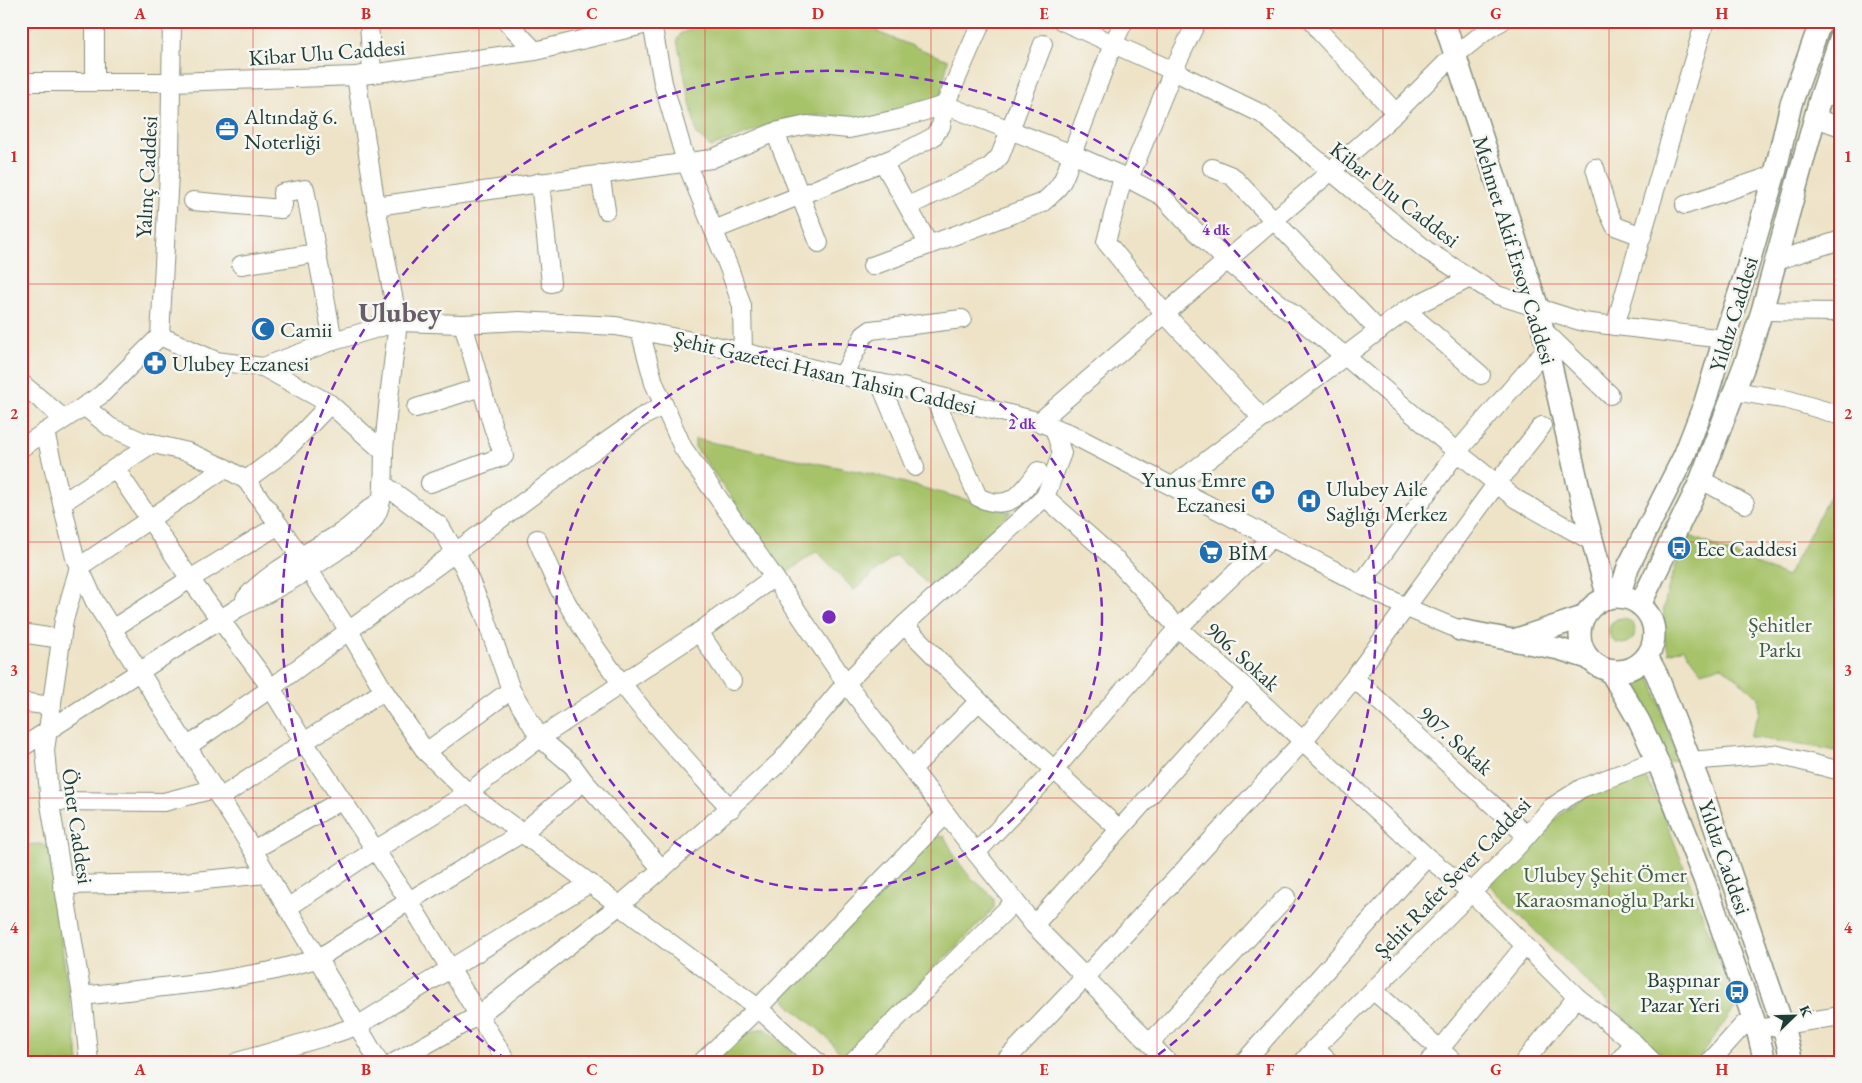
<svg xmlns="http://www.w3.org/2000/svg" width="1862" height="1083" font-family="'EB Garamond',serif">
<rect width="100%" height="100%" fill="#f6f6f2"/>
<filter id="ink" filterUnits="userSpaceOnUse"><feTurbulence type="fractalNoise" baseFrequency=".02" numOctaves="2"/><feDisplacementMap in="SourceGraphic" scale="10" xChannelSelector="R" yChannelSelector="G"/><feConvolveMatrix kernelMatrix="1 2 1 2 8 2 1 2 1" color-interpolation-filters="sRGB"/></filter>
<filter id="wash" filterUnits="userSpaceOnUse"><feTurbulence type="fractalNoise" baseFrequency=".0096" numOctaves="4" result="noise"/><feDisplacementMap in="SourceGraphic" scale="20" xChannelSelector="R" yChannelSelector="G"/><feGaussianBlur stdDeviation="1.12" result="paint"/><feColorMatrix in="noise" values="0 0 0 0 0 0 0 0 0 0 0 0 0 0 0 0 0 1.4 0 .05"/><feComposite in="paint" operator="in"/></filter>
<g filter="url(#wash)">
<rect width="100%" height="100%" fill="#eee3c7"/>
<g fill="#a7c36a" stroke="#63804f">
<polygon points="715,21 881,21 877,32 948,60 940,99 872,119 824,115 788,119 711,147 697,135 677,40 681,33"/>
<polygon points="695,439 872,474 1011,512 931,587 895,555 854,590 817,551 786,573 695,447"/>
<path d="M 1841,474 L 1841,752 L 1821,748 L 1750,737 L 1759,713 L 1759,697 L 1721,666 L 1702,672 L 1684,648 L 1669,653 C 1667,646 1663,638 1663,630 C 1661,597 1676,566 1688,535 L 1787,577 Z"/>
<circle cx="1622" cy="631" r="13"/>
<polygon points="1649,673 1678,759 1667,763 1632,683"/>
<polygon points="1629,779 1647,779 1660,805 1737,1005 1696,1062 1668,1062 1489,885 1497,875 1564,811 1599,789"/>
<path d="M 944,836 L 957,860 L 970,877 L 989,893 L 994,900 L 994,908 C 955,949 914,988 874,1028 C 865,1036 857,1054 843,1055 L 840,1053 C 834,1046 828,1038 821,1032 C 811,1021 785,1008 783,994 L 920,851 L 936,837 Z"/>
<polygon points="40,844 49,847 65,969 79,1062 21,1062 21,845"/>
<polygon points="759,1029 766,1029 804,1062 710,1062 751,1032"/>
</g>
</g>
<g filter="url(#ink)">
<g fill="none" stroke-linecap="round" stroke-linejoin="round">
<g stroke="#86907e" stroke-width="20">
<g id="minor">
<polyline points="95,21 95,82"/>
<polyline points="369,21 372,74"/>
<polyline points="506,21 535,51"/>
<polyline points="1062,21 1169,69 1262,114 1426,250 1497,295 1583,322 1724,339"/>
<polyline points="1124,21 1113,44 1072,154 1129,179"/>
<polyline points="1197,21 1173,71 1129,179 1162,196 1186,222 1227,261 1345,356 1457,452 1516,499 1593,542"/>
<polyline points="1313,21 1321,33 1396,113"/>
<polyline points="652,23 663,83 686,162 729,268 742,306 743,352"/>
<polyline points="356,76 376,206 398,322 463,324 519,321 616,326 712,345 857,379 902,387 1033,420 1071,434 1407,608 1460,630"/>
<polyline points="21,82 172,82 356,76 535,51 660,21"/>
<polyline points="1820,99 1841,92"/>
<polyline points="1816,118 1841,127"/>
<polyline points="775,132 819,243"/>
<polyline points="883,162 929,245"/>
<polyline points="1212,168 1232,176 1379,331"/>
<polyline points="1595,168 1607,209 1615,226 1642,236"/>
<polyline points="600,174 606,210"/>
<polyline points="1123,177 1106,242 1165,314 1262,418"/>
<polyline points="540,182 551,283"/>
<polyline points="193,201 281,209 283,205 282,193 305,189 333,341"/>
<polyline points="1685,205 1774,175"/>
<path d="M 376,206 L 711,159 L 775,132 L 807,125 L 849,129 L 898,119 L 945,105 L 1072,154 C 1065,178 1062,187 1042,203 L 872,266"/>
<polyline points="908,206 981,172 991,166 1000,156 1043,44"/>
<polyline points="714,230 893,158 933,137 941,126 945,105 982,21"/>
<polyline points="1775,261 1841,240"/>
<polyline points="241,265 317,253"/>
<polyline points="1406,310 1481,375"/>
<polyline points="1762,311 1841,312"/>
<polyline points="1615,326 1705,21"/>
<polyline points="1543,330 1610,395"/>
<polyline points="640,331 654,383 683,448 774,577 846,683 976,853 1034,925 1168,1062"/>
<polyline points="160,336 170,156 172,21"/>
<polyline points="263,367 330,404 384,452"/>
<polyline points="843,375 864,335 871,330 962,319"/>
<polyline points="21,383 64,419"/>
<polyline points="880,383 915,467"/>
<polyline points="1734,391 1789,400 1836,414 1841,417"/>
<path d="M 933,395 L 978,497 C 1008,512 1021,496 1038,471"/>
<polyline points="84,406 110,427 141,441 188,452 225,468 246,480 279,525 349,631 384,691 426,752 468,793 758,1008 817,1062"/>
<polyline points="416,408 481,387"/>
<polyline points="1039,422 1330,172 1396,113 1447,62 1491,27 1502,21"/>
<polyline points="1054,428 1062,453 1045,497 1116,560 1178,628 1246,688 1427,857 1471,892 1577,997 1634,1043 1653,1062"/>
<polyline points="45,432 75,558 95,602 253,850 379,1062"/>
<polyline points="21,448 101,395 160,336"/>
<polyline points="115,468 190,579 271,688 304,742 409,901 507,1062"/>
<polyline points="1700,479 1745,504"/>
<polyline points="246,480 284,452 330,404"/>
<polyline points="430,483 504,456 493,427 463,324"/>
<polyline points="383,484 440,526 464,567 484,613 511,690 540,738 573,766 584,781 662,869"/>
<polyline points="1173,486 1406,310 1470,278"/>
<polyline points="62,503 153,443"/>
<path d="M 537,539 C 545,557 552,577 562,594 C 605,672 670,743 731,809"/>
<polyline points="1361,584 1457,452 1547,348"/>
<path d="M 245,599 C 270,569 309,553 340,533 C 355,524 364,510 380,502"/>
<polyline points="904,625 984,706 1119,829"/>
<polyline points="112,629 190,579 279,525"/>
<polyline points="699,632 732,681"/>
<polyline points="21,633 61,639"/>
<polyline points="1354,678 1527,836"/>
<polyline points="21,702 52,706"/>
<polyline points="187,747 271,688 586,456 640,418 664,405"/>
<path d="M 21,748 L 238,608 C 274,591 304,574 337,551 C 350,542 365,532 374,519 C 386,500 383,472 384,451 C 387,408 393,365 398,322 L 330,342 L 263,367 L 216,361 L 160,336"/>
<polyline points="426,752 511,690"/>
<polyline points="1690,761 1774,754 1841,771"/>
<polyline points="912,769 979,701"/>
<polyline points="220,798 304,742 384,691"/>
<polyline points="50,801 164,802 214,789"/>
<polyline points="253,850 342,800"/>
<polyline points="976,853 1054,770 1178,628 1272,538"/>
<polyline points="62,885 173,883 267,874"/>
<polyline points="287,908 375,850 468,793 540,738 699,632 774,577"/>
<polyline points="1034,925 1246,688"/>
<polyline points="1373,990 1454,1062"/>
<polyline points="82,996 208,982 271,971 317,959 409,901 522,833 584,781"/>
<polyline points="1150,1043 1286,897"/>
<polyline points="1315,1048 1329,1062"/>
<polyline points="89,1062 82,996 50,804 45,750 64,620 79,567 225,468"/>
<polyline points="237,1062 330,1035 357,1026 590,883"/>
<polyline points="395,1062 479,1015 620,905 662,869 781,761 846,683 904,625 1045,497"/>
<polyline points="702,1062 758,1008 946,814"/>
<polyline points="853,1062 1015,901"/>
<polyline points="1004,1062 1086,976 1303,741 1354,678 1497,483 1542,426"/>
<polyline points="1244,1062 1427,857"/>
<polyline points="1303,1062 1315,1048 1516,848 1552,807 1582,788 1657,760"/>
<polyline points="1429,1062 1524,947"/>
<polyline points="1524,1062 1577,997"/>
<polyline points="1618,1062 1634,1043"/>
<polyline points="1710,1062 1744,1024 1757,1029 1841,1016"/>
</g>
</g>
<g stroke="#86907e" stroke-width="24">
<g id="major">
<polyline points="1444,21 1538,308 1583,506 1608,598"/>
<circle cx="1617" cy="634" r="37"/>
<polyline points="1619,597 1628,567 1684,456 1705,402 1724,339 1747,269 1776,169 1791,104 1821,21"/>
<polyline points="1640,605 1699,484 1747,358 1762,311 1820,99 1841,36"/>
<polyline points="1460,630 1559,649 1588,658"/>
<polyline points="1514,640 1583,617"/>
<polyline points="1647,656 1657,675 1704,796 1783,1026 1792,1062"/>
<polyline points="1610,671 1639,721 1657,760 1704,879 1757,1029 1765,1062"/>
</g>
</g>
<use href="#minor" stroke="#fff" stroke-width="18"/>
<use href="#major" stroke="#fff" stroke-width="21"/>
</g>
</g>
<path fill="none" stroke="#d62828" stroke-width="1" stroke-opacity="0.55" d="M 253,21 L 253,1062M 479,21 L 479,1062M 705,21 L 705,1062M 931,21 L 931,1062M 1157,21 L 1157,1062M 1383,21 L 1383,1062M 1609,21 L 1609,1062M 21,284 L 1841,284M 21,542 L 1841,542M 21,798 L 1841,798"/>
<g fill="none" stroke="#7b2cbf" stroke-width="2.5" stroke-dasharray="9 6">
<circle cx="829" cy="617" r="273"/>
<path d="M507 1060A547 547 0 1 1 1151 1060"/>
</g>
<defs>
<g id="office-disc" transform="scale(1.25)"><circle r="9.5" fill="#1f6fb2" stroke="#f6f6f2"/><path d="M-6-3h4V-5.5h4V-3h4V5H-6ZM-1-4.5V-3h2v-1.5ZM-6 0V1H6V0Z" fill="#fff"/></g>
<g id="mosque-disc" transform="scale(1.25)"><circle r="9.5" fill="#1f6fb2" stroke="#f6f6f2"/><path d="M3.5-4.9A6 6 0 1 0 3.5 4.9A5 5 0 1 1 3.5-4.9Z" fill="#fff"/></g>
<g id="pharmacy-disc" transform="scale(1.25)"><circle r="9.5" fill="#1f6fb2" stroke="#f6f6f2"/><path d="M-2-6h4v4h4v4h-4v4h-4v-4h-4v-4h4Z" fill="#fff"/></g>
<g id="hospital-disc" transform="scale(1.25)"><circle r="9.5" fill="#1f6fb2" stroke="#f6f6f2"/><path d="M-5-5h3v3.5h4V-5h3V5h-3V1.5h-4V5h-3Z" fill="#fff"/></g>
<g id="bus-disc" transform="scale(1.25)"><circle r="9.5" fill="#1f6fb2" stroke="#f6f6f2"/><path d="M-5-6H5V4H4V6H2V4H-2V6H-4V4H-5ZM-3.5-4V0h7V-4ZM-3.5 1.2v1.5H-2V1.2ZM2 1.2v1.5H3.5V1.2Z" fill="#fff"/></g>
<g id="supermarket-disc" transform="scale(1.25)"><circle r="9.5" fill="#1f6fb2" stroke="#f6f6f2"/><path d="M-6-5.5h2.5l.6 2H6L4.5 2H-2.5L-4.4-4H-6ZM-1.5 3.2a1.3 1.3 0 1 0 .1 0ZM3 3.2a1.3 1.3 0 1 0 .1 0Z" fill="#fff"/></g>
</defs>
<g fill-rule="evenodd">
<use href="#office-disc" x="227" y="129"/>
<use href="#mosque-disc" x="263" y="329"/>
<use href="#pharmacy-disc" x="155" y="363"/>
<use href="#pharmacy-disc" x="1263" y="492"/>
<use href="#hospital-disc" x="1309" y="501"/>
<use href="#bus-disc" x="1679" y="548"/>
<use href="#supermarket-disc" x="1211" y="552"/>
<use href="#bus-disc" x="1737" y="992"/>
</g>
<g text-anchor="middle" stroke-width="5" stroke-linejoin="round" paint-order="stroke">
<g font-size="22" fill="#1f3d34" stroke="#f6f6f2">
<text transform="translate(327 52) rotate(-4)" y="8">Kibar Ulu Caddesi</text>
<text transform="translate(146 177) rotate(-87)" y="8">Yalınç Caddesi</text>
<text transform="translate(1395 194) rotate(38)" y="8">Kibar Ulu Caddesi</text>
<text transform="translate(1515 250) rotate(73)" y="8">Mehmet Akif Ersoy Caddesi</text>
<text transform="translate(1733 314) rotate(-73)" y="8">Yıldız Caddesi</text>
<text transform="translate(825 372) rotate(13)" y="8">Şehit Gazeteci Hasan Tahsin Caddesi</text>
<text transform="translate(1243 656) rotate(42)" y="8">906. Sokak</text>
<text transform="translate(1456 740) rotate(42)" y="8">907. Sokak</text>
<text transform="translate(78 826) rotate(82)" y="8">Öner Caddesi</text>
<text transform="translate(1725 857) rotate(71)" y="8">Yıldız Caddesi</text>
<text transform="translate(1452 877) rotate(-46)" y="8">Şehit Rafet Sever Caddesi</text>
</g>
<g font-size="22" fill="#1f3d34" stroke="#f6f6f2" text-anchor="start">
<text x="244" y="124">Altındağ 6.<tspan x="244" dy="25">Noterliği</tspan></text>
<text x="280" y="337">Camii</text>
<text x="172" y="371">Ulubey Eczanesi</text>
<text x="1246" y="487" text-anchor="end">Yunus Emre<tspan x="1246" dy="25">Eczanesi</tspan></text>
<text x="1326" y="496">Ulubey Aile<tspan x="1326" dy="25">Sağlığı Merkez</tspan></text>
<text x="1696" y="556">Ece Caddesi</text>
<text x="1228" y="560">BİM</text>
<text x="1720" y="987" text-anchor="end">Başpınar<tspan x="1720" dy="25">Pazar Yeri</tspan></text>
</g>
<g font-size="22" fill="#415e42" stroke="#f6f6f2">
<text x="1780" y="632">Şehitler<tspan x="1780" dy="25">Parkı</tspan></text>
<text x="1605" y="882">Ulubey Şehit Ömer<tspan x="1605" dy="25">Karaosmanoğlu Parkı</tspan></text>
</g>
<g font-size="28" font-weight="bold" fill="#675e67" stroke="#f6f6f2">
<text x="400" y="322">Ulubey</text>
</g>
</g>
<circle cx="829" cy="617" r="8" fill="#7b2cbf" stroke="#f6f6f2" stroke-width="2.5"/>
<g font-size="15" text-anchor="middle" font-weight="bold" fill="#7b2cbf" stroke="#f6f6f2" stroke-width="5" stroke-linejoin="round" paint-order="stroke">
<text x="1216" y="235">4 dk</text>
<text x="1022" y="429">2 dk</text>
</g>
<rect width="1862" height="1083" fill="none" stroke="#f6f6f2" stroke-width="55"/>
<g transform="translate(1794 1016) rotate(67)" stroke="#f6f6f2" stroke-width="4" paint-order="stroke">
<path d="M0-4L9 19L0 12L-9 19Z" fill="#1f3d34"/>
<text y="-8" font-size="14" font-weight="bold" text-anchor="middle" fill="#1f3d34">K</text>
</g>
<rect x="28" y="28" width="1806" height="1028" fill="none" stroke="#d62828" stroke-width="2"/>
<g font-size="16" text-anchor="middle" font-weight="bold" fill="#d62828">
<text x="140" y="19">A</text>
<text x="366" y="19">B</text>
<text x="592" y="19">C</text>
<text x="818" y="19">D</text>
<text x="1044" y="19">E</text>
<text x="1270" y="19">F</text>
<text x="1496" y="19">G</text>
<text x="1722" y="19">H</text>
<text x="14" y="162">1</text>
<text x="1848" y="162">1</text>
<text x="14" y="419">2</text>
<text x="1848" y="419">2</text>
<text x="14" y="676">3</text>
<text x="1848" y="676">3</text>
<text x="14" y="933">4</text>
<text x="1848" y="933">4</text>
<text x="140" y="1075">A</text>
<text x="366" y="1075">B</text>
<text x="592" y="1075">C</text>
<text x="818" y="1075">D</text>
<text x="1044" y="1075">E</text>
<text x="1270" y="1075">F</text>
<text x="1496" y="1075">G</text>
<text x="1722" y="1075">H</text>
</g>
</svg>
